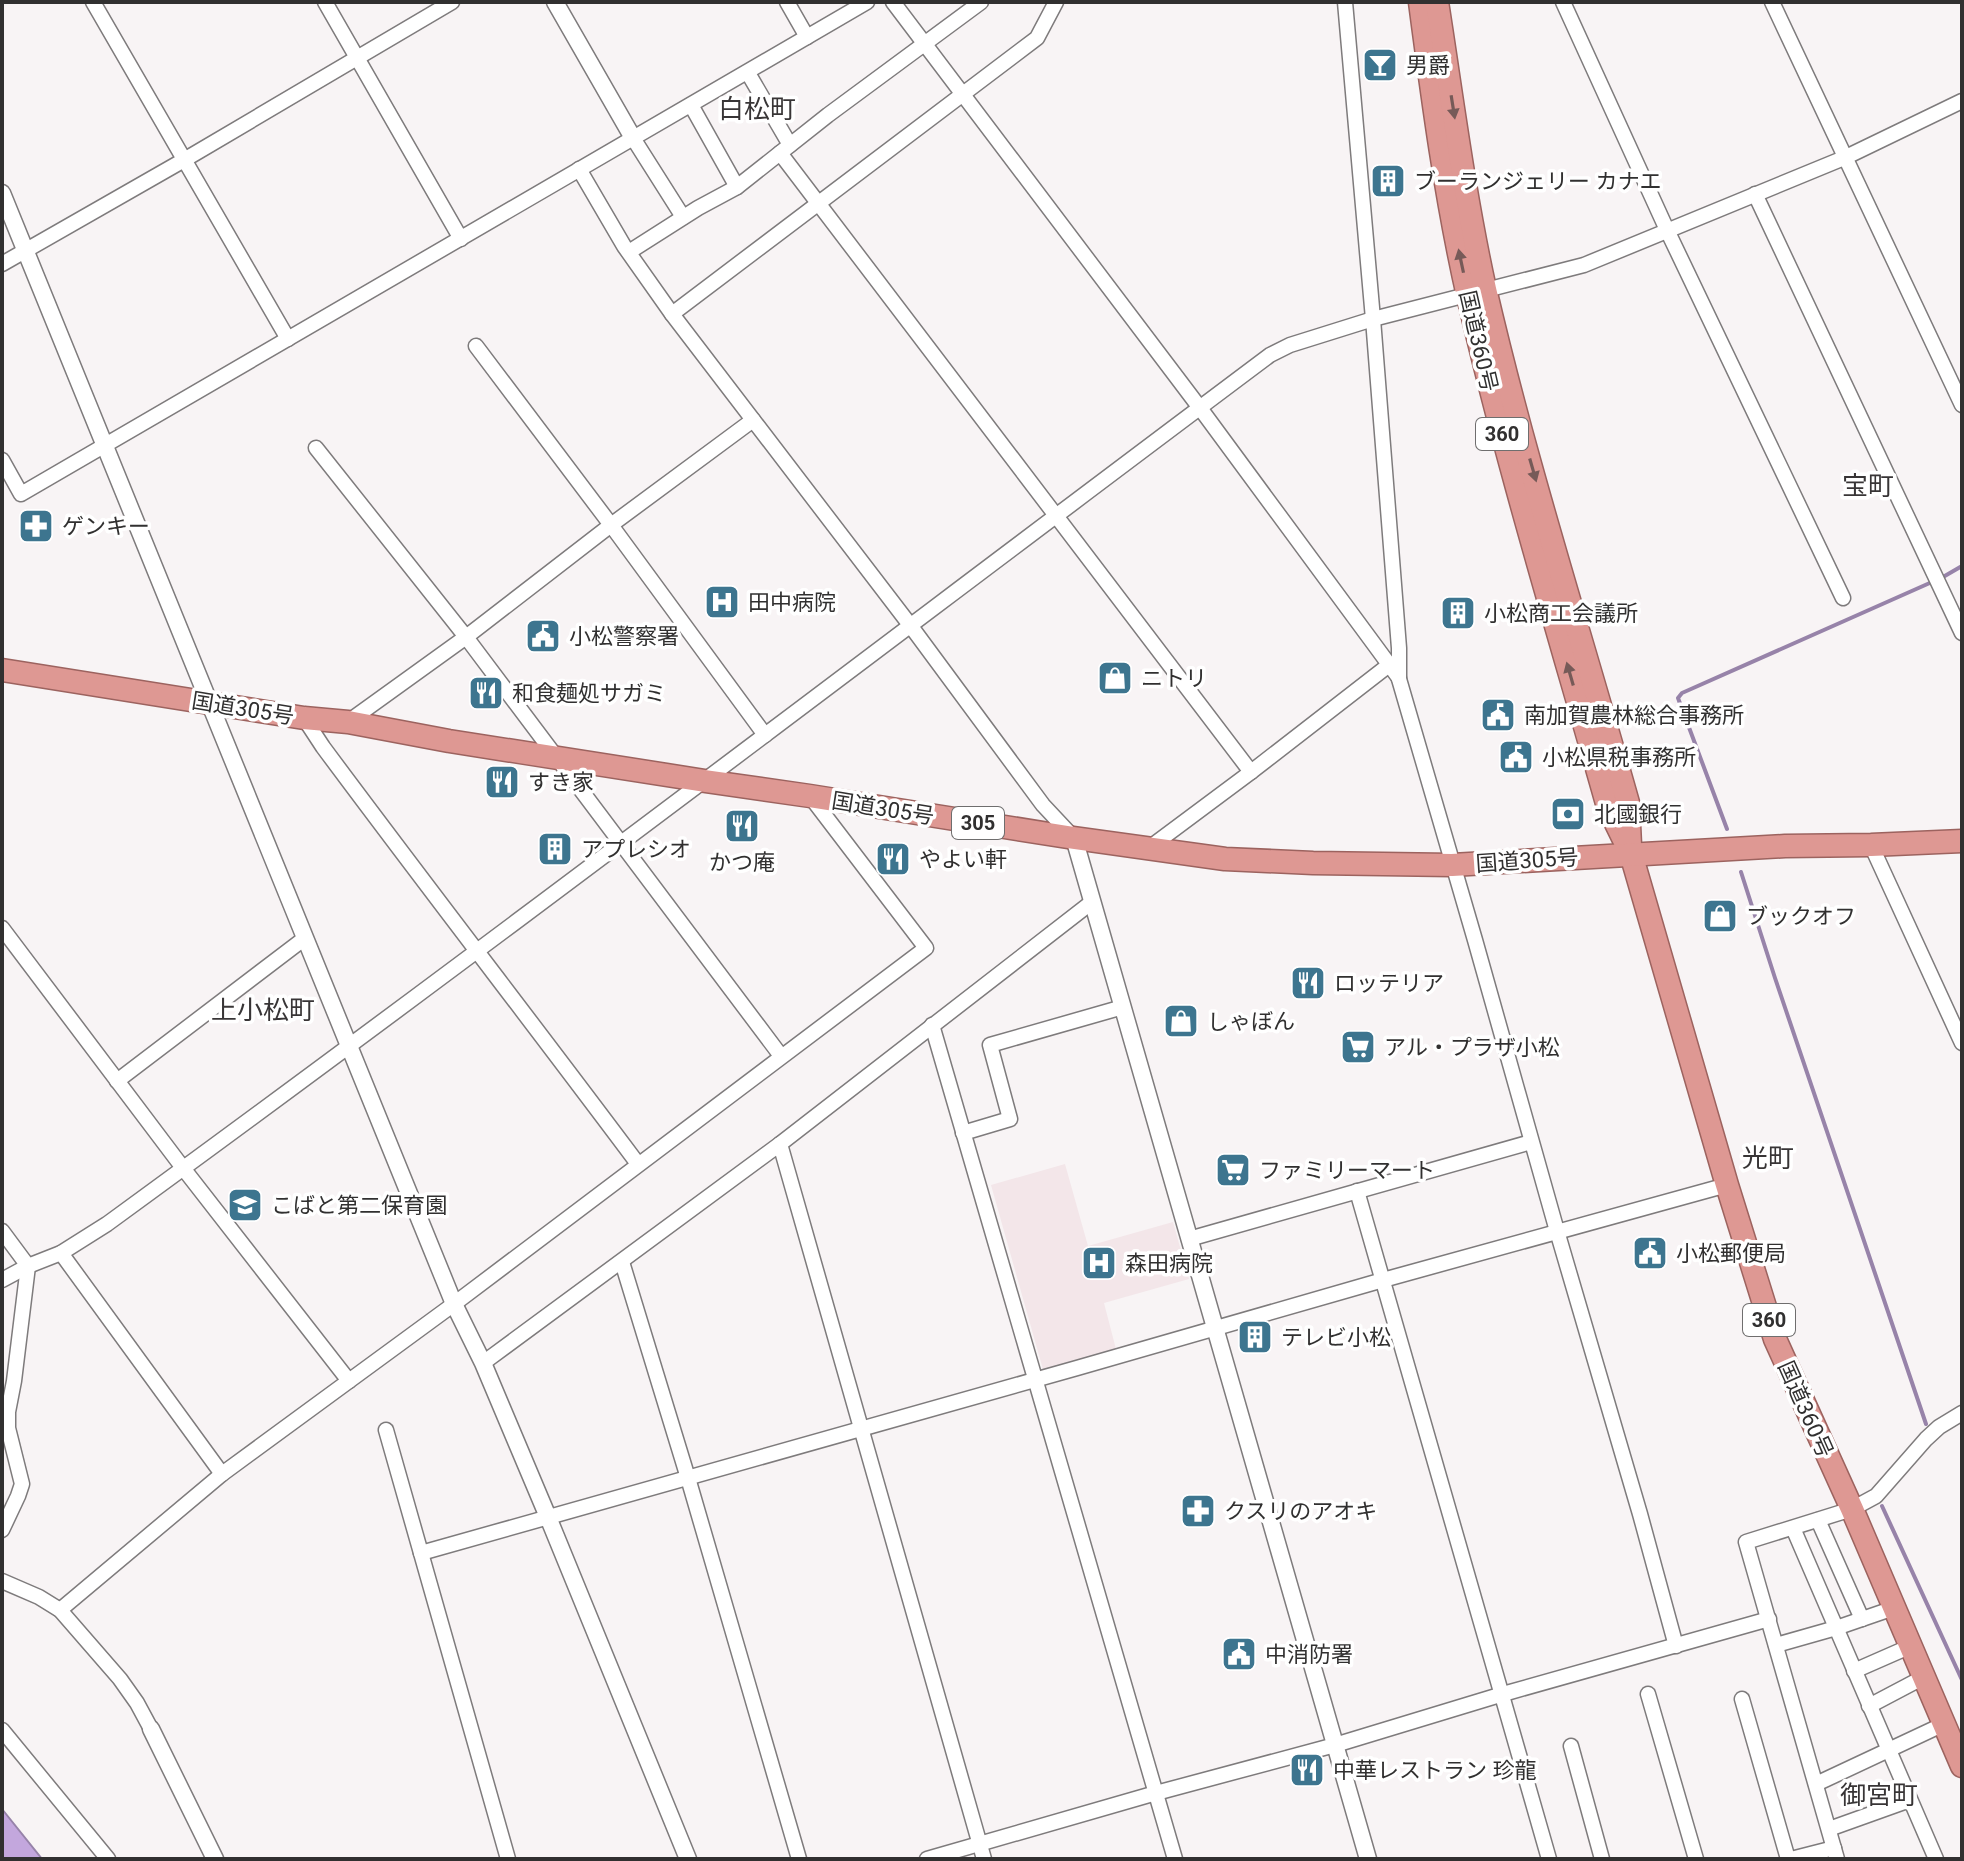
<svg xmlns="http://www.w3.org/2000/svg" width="1964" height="1861" font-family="Roboto,'Noto Sans JP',sans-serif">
<rect width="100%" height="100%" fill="#f8f4f5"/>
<polygon fill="#f3e6e9" points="1065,1164 1088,1246 1173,1222 1189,1279 1104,1303 1117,1353 1044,1373 991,1185"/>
<polygon fill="#c3a7dd" stroke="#9783a9" stroke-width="2" points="2,1809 42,1859 2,1859"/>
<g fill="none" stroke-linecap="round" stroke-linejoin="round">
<g stroke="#9783a9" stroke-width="4">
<polyline points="1943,577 1962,566"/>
<polyline points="1727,829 1678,698 1682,693 1932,582"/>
<polyline points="1741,872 1775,978 1926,1424"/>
<polyline points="1882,1506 1962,1680"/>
</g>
<g stroke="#7e7b7c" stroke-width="17">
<g id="minor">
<polyline points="93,2 288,339"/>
<polyline points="325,2 461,239"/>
<polyline points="787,2 807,37"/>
<polyline points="893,2 1200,408 1399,678"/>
<polyline points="1345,2 1373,319 1399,648 1399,679 1475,940 1557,1231 1640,1514 1676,1646"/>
<polyline points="1563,2 1667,230 1843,598"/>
<polyline points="1772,2 1962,405"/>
<polyline points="748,73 790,145"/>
<polyline points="691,105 737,187"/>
<polyline points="633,138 683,217"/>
<polyline points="780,153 1251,772"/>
<polyline points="579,169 624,246 672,314 910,625 1043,805 1073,837"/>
<polyline points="1755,194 1962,633"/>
<polyline points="629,252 698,208 737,187 828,115 981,2"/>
<polyline points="2,264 184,160 452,2"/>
<polyline points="672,314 1037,38 1056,2"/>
<polyline points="476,346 611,525 765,735"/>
<polyline points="316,448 466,637 781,1056"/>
<polyline points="2,460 21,494 867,2"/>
<path d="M 304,718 L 323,747 C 427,887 534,1025 638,1164"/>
<polyline points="348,722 466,637 611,525 753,420"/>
<polyline points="1871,845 1962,1043"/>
<polyline points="1149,848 1251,772 1389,665"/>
<polyline points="2,928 183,1168 349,1381"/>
<polyline points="932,1025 1175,1859"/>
<polyline points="117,1081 305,938"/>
<polyline points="963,1133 1010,1119 990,1045 1123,1007"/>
<polyline points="780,1144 984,1859"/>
<polyline points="1357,1191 1549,1859"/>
<polyline points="2,1231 28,1266 14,1381 8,1412 8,1428 22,1484 18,1496 2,1530"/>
<polyline points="1189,1239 1531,1142"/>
<polyline points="61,1253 222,1474"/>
<polyline points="622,1262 688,1478 799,1859"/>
<path d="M 2,1280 L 28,1266 L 61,1253 L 107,1224 C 498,939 883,645 1270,355 L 1290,345 L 1373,319 L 1584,265 L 1844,158 L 1962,101"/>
<polyline points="483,1363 780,1144 1092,902"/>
<polyline points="386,1430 508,1859"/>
<polyline points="1818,1520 1862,1619"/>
<polyline points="1793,1528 1936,1859"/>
<polyline points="421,1553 1077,1368 1383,1280 1727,1185"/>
<polyline points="2,1581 39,1597 60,1610 120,1679 137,1703 151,1729"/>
<polyline points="60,1610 222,1474 454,1304 926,948 810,796"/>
<polyline points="1776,1645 1836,1628 1894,1608"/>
<polyline points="1854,1671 1911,1646"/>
<polyline points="1648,1694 1696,1859"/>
<polyline points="1742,1699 1788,1859"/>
<polyline points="1869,1706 1924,1677"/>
<polyline points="2,1730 108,1859"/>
<polyline points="1571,1746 1602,1859"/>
<polyline points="1816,1784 1944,1724"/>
<polyline points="1829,1829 1910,1800"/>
<polyline points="927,1859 1156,1793 1335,1745 1503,1694 1769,1619"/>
<polyline points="1791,1859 1834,1848"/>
<polyline points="1837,1859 1746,1542 1852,1509 1876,1496 1926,1439 1939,1427 1962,1413"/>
</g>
</g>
<g stroke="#7e7b7c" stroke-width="19">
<g id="tertiary">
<polyline points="555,2 633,138"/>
<polyline points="2,193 454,1304 483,1363 548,1517 688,1859"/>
<polyline points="1074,838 1368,1859"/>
<polyline points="151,1729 215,1859"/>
</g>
</g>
<g stroke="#9c635f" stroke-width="25">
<g id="trunk">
<path d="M 1420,2 C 1433,101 1446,199 1468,296 C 1508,468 1560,637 1608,807 L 1631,854 L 1727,1185 L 1775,1339 L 1852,1509 L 1962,1766"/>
<path d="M 1437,2 C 1452,98 1464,194 1485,289 C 1525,462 1580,632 1628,803 L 1630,845"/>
<polyline points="2,670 304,718 348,722 449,741 705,781 810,796 1074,838 1225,859 1313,863 1452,865 1785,846 1871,845 1962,841"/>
</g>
</g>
<use href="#minor" stroke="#fff" stroke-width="14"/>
<use href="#tertiary" stroke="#fff" stroke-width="16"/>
<use href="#trunk" stroke="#de9893" stroke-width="22"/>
</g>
<defs><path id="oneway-solid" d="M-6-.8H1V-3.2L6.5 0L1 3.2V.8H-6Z" transform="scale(2)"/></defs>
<g fill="#765a58">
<use href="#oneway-solid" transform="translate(1453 107) rotate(81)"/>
<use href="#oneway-solid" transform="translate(1461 261) rotate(-102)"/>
<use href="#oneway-solid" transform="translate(1533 470) rotate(74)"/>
<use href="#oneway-solid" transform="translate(1570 674) rotate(-106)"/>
</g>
<defs>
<g id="bar-square" transform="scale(1.8)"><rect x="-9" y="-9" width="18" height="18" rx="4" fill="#3d758f" stroke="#fff"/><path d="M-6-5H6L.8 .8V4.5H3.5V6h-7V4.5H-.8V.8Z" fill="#fff"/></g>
<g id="building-square" transform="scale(1.8)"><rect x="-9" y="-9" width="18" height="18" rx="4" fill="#3d758f" stroke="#fff"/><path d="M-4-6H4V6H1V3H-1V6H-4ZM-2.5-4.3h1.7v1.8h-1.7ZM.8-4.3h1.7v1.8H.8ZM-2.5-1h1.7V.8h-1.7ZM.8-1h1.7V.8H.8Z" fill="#fff"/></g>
<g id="pharmacy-square" transform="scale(1.8)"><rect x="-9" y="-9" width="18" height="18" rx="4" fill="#3d758f" stroke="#fff"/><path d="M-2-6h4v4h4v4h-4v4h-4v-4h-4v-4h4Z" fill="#fff"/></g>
<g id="hospital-square" transform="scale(1.8)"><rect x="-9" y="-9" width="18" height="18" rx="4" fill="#3d758f" stroke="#fff"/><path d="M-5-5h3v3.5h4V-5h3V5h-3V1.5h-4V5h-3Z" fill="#fff"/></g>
<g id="civic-square" transform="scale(1.8)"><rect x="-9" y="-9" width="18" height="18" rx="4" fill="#3d758f" stroke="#fff"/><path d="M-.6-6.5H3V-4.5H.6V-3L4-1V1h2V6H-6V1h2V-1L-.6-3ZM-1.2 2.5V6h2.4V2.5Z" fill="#fff"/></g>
<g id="shop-square" transform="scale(1.8)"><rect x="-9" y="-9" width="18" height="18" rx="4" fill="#3d758f" stroke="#fff"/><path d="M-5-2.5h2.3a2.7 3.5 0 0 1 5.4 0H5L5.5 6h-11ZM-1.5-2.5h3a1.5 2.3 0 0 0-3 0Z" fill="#fff"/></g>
<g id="restaurant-square" transform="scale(1.8)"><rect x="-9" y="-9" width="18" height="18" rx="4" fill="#3d758f" stroke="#fff"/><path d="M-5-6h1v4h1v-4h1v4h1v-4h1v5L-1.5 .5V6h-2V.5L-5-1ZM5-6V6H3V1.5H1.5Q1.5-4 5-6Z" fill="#fff"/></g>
<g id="bank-square" transform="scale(1.8)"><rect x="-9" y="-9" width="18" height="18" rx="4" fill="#3d758f" stroke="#fff"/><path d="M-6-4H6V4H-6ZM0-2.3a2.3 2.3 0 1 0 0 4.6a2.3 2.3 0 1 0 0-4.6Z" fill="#fff"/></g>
<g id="supermarket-square" transform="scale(1.8)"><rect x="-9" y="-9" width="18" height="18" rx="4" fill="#3d758f" stroke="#fff"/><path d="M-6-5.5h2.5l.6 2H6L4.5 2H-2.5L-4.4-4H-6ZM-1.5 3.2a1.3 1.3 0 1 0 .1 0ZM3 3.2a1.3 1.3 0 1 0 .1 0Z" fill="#fff"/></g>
<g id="school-square" transform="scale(1.8)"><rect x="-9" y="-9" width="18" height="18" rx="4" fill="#3d758f" stroke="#fff"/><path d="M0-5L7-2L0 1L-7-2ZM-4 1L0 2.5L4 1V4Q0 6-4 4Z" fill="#fff"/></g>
</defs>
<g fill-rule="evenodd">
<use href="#bar-square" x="1380" y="65"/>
<use href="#building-square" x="1388" y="181"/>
<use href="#pharmacy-square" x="36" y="526"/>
<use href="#hospital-square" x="722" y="602"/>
<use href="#building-square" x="1458" y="613"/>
<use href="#civic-square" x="543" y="636"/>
<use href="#shop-square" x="1115" y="678"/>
<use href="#restaurant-square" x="486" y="693"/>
<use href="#civic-square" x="1498" y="715"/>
<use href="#civic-square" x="1516" y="757"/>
<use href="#restaurant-square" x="502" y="782"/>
<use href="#bank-square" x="1568" y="814"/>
<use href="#restaurant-square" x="742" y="826"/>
<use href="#building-square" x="555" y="849"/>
<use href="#restaurant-square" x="893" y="859"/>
<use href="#shop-square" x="1720" y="916"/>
<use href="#restaurant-square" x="1308" y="983"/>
<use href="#shop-square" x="1181" y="1021"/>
<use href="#supermarket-square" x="1358" y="1047"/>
<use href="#supermarket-square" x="1233" y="1170"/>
<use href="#school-square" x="245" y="1205"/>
<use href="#civic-square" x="1650" y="1253"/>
<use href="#hospital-square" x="1099" y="1263"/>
<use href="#building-square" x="1255" y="1337"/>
<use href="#pharmacy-square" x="1198" y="1511"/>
<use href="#civic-square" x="1239" y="1654"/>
<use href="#restaurant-square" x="1307" y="1770"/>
</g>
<g text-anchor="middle" stroke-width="7" stroke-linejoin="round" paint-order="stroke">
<g fill="#fff" stroke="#6f6e6e" stroke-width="2">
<rect x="1476" y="418" width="52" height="32" rx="6"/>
<rect x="952" y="807" width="52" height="32" rx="6"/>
<rect x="1743" y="1304" width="52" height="32" rx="6"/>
</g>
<g font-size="20" font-weight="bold" fill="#313030">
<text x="1502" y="441">360</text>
<text x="978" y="830">305</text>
<text x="1769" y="1327">360</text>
</g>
<g font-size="22" fill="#313030" stroke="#fff" text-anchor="start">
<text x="1406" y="73">男爵</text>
<text x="1414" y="189">ブーランジェリー カナエ</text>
<text x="62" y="534">ゲンキー</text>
<text x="748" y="610">田中病院</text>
<text x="1484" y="621">小松商工会議所</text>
<text x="569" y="644">小松警察署</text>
<text x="1141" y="686">ニトリ</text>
<text x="512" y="701">和食麺処サガミ</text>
<text x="1524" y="723">南加賀農林総合事務所</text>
<text x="1542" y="765">小松県税事務所</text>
<text x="528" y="790">すき家</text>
<text x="1594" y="822">北國銀行</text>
<text x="581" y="857">アプレシオ</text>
<text x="919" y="867">やよい軒</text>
<text x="742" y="870" text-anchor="middle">かつ庵</text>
<text x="1746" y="924">ブックオフ</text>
<text x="1334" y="991">ロッテリア</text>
<text x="1207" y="1029">しゃぼん</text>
<text x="1384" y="1055">アル・プラザ小松</text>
<text x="1259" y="1178">ファミリーマート</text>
<text x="271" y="1213">こばと第二保育園</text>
<text x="1676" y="1261">小松郵便局</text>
<text x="1125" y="1271">森田病院</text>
<text x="1281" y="1345">テレビ小松</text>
<text x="1224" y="1519">クスリのアオキ</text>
<text x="1265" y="1662">中消防署</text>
<text x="1333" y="1778">中華レストラン 珍龍</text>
</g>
<g font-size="22" fill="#313030" stroke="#fff">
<text transform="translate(1479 341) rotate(77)" y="8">国道360号</text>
<text transform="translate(243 708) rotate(9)" y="8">国道305号</text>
<text transform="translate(883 808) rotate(9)" y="8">国道305号</text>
<text transform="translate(1527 860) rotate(-4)" y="8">国道305号</text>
<text transform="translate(1806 1409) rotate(66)" y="8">国道360号</text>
</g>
<g font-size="26" fill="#383536" stroke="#fff">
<text x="757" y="118">白松町</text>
<text x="1868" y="495">宝町</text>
<text x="263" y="1019">上小松町</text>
<text x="1768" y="1167">光町</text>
<text x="1879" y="1804">御宮町</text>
</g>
</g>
<rect width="1964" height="1861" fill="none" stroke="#313030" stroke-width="8"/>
</svg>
